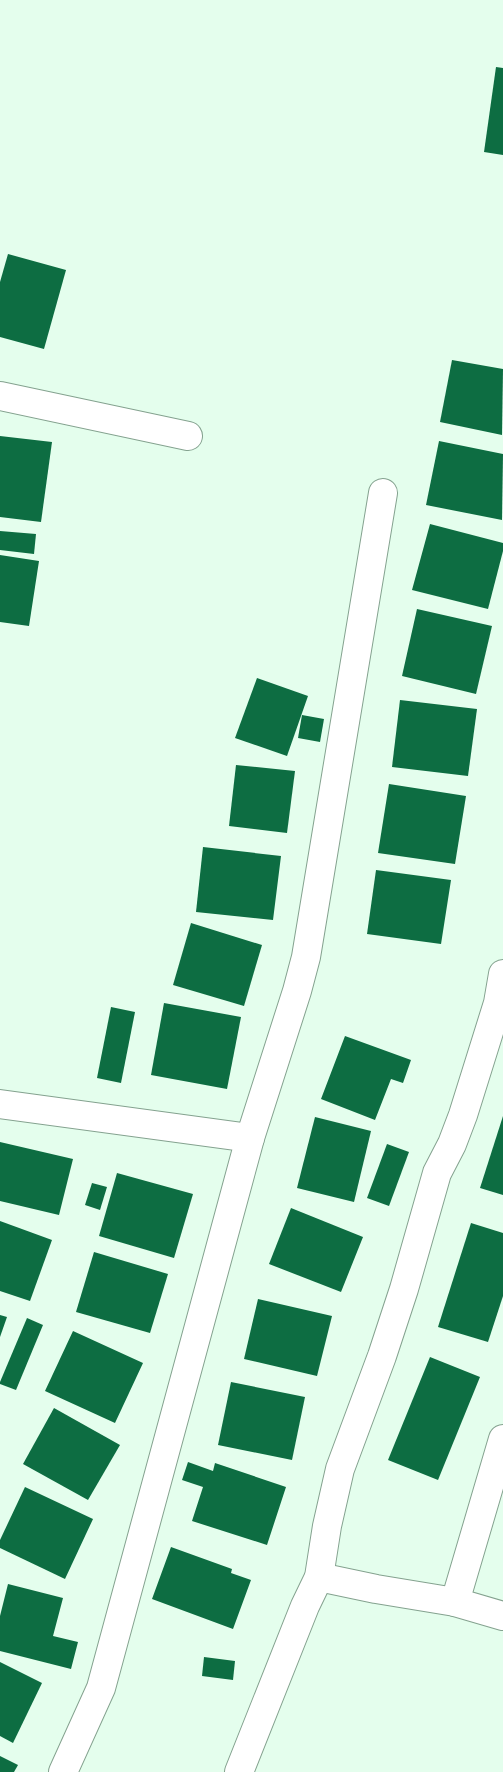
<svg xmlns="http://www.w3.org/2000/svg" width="503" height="1772" font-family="'Alegreya Sans',sans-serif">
<rect width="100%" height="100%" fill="#e4feed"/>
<g fill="#0d6d42">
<polygon points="496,67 503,68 503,155 484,152"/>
<polygon points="8,254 66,270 44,349 0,337 0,282"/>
<polygon points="452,360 503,369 502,435 440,422"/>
<polygon points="0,436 52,442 41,522 0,517"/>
<polygon points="439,441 503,454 502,520 426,505"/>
<polygon points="430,524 503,543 503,551 488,609 412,590"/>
<polygon points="0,531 36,534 34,554 0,550"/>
<polygon points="0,555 39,561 29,626 0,622"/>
<polygon points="417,609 492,626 476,694 402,676"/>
<polygon points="257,678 308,696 287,756 235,738"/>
<polygon points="400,700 477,709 468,776 392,767"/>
<polygon points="302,715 324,719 320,742 298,738"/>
<polygon points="236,765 295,771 287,833 229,826"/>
<polygon points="389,784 466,796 455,864 378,853"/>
<polygon points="203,847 281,856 273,920 196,912"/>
<polygon points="376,870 451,880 441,944 367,934"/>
<polygon points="191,923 262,945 244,1006 173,985"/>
<polygon points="164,1003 241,1017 227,1089 151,1075"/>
<polygon points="111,1007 135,1012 121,1083 97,1078"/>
<polygon points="345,1036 411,1060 403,1083 391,1079 375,1120 321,1099"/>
<polygon points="503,1116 503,1195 480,1188"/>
<polygon points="315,1117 371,1131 354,1202 297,1188"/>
<polygon points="0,1142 73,1159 59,1215 0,1201"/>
<polygon points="387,1144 409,1152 389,1206 367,1198"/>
<polygon points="117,1173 193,1194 174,1258 99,1236"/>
<polygon points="92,1183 107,1187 100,1210 85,1205"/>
<polygon points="291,1208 363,1237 341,1292 269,1264"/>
<polygon points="0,1221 52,1240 30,1301 0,1291"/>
<polygon points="471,1223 503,1233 503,1296 488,1342 438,1327"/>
<polygon points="94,1252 168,1274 150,1333 76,1312"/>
<polygon points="258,1299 332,1316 317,1376 244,1359"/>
<polygon points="0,1315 7,1317 0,1337"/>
<polygon points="27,1318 43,1325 16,1390 0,1384 0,1382"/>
<polygon points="73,1331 143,1363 115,1423 45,1391"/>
<polygon points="430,1357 480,1377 438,1480 388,1460"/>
<polygon points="231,1382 305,1397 292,1460 218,1445"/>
<polygon points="54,1408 120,1445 88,1500 23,1464"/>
<polygon points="188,1462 213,1471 215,1463 286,1487 267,1545 192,1521 203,1487 182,1480"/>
<polygon points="25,1487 93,1519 65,1579 0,1548 0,1540"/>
<polygon points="171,1547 232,1569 231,1573 251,1580 233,1629 152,1599"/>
<polygon points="8,1584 63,1598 53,1636 78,1642 71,1669 0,1651 0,1616"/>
<polygon points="204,1657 235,1661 233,1680 202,1676"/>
<polygon points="0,1662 42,1683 13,1743 0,1736"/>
<polygon points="0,1756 18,1765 14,1772 0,1772"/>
</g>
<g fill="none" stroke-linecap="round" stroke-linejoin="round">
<g stroke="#84a28f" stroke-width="30">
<g id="minor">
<polyline points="0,396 188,436"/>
<polyline points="0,1104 250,1138"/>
<polyline points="319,1577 376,1589 455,1602 503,1616"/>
<polyline points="455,1602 503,1439"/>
<polyline points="63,1772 101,1688 250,1138 297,991 306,957 383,493"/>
<polyline points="239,1772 305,1606 319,1577 327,1526 340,1469 382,1356 404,1289 437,1173 452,1144 463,1115 498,1003 503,974"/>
</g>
</g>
<use href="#minor" stroke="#fff" stroke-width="28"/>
</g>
</svg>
